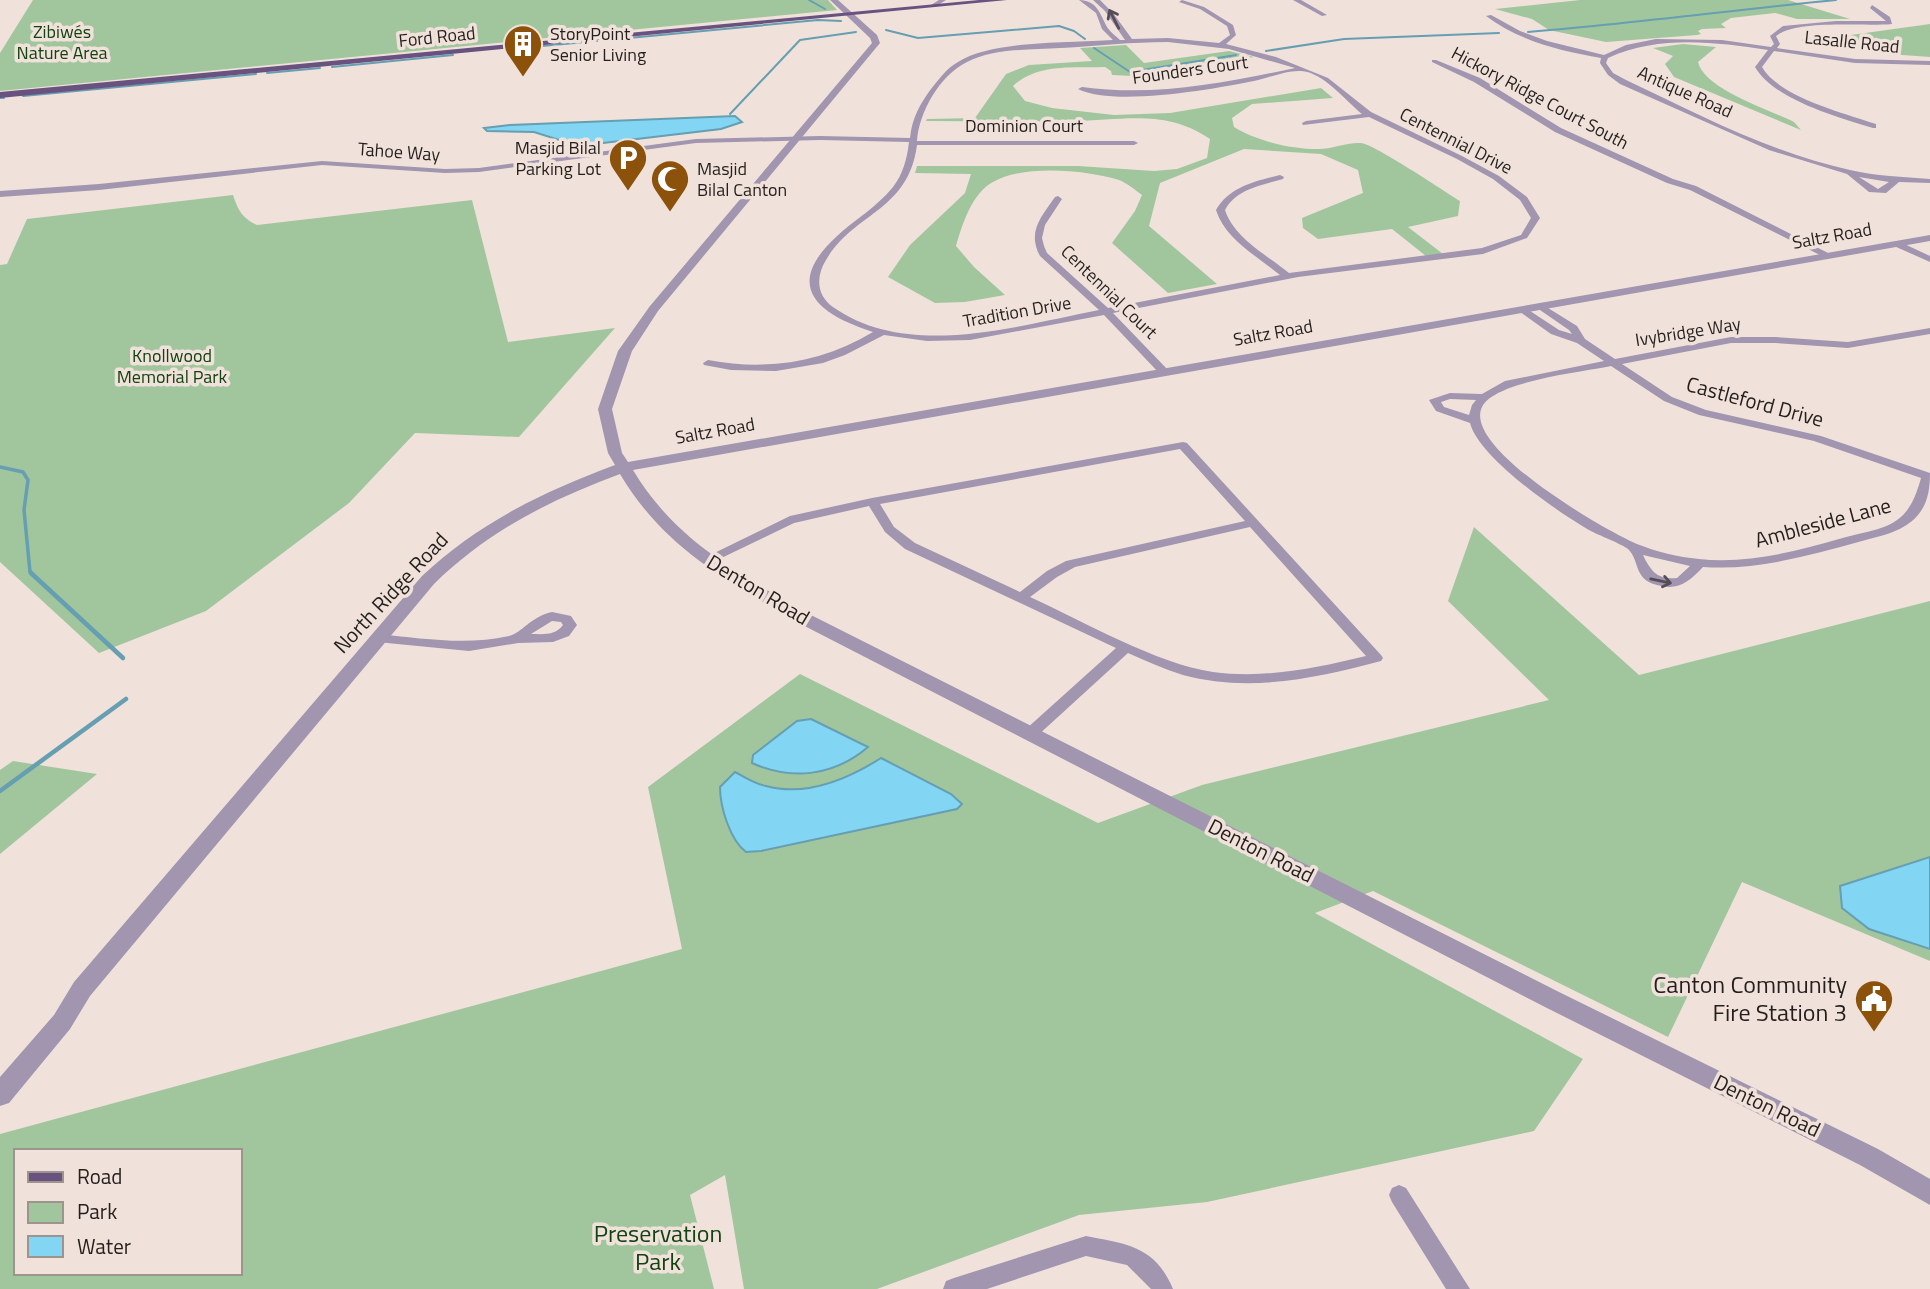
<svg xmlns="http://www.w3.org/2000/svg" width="1930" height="1289" font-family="'Titillium Web',sans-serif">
<rect width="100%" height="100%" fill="#f0e2da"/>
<g fill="#a1c69e" fill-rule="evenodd">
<polygon points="33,0 828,0 837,10 0,91 0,53"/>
<polygon points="1580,0 1788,0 1850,19 1797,19 1775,13 1731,18 1721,24 1726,28 1702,29 1698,31 1701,34 1697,35 1606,42 1549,30 1532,19 1495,9"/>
<polygon points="1930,24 1930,57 1888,54 1878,47 1803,43 1802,39 1824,42 1829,38"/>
<path d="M 1683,44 L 1716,47 L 1698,62 C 1704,89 1770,110 1794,122 L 1801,130 L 1825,140 L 1674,77 L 1665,64 L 1673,56 L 1653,48 Z"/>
<path d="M 1126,45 L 1144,63 L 1229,51 L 1254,57 L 1133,76 L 1112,75 L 1111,71 L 1105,67 C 1074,68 1037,63 1013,86 L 1025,101 L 1052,108 L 1114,115 L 1170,113 L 1321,88 L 1333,98 L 1252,104 L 1232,118 L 1234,127 C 1257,141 1290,149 1318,149 C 1332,149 1347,142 1361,143 C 1374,144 1444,191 1460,201 L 1458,216 L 1408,227 L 1443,254 L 1426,256 L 1392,229 L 1318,239 L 1303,228 L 1302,218 L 1363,193 L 1358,170 L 1321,154 L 1244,149 L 1160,183 L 1149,226 L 1217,284 L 1168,293 L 1112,243 L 1135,211 L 1142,195 C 1135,190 1127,183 1119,180 C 1086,170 1024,164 993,182 C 972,193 962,225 956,246 L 974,267 L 1005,295 L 965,302 L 935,303 L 888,277 L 910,245 L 965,193 L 971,174 L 915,173 L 917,166 L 1078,166 L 1154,171 L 1177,169 L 1207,158 L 1210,139 C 1164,108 1123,121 1071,121 C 1023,122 974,121 926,121 L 927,119 L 975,118 L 1006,74 L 1029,65 L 1092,61 L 1080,48 Z"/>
<path d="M 233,195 C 238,210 242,218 257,225 L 472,200 L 508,342 L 615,328 L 519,437 L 415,433 L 349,503 L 206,611 L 99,653 L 0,562 L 0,265 L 7,264 L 27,219 Z"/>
<path d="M 1474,527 L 1639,675 L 1930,601 L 1930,961 L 1742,882 L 1668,1037 L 1373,891 L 1315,913 L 1583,1059 L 1534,1131 L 1207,1202 L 1079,1215 L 877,1289 L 744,1289 L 725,1175 L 690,1195 L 714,1289 L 0,1289 L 0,1134 L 682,949 L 648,787 L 800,674 L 1098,823 L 1202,785 L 1549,700 L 1448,601 ZM 16,1151 L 240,1151 L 240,1273 L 16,1273 Z"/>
<polygon points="13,761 97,774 0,854 0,770"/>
</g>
<g fill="#82d5f3" stroke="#669eb2" stroke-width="2">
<polygon points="735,116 742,122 721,129 578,146 534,132 487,131 484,128 510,125"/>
<path d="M 811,719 L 868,747 C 834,776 792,781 752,763 L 753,755 L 797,721 Z"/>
<path d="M 881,758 L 951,794 L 962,804 L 957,809 L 761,851 L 746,852 C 730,840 720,807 720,787 L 735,772 C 745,777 755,784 766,786 C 806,797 848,779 881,758 Z"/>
<polygon points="1930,857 1930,949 1869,929 1842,908 1840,886"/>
</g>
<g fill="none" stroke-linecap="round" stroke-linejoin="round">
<g stroke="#669eb2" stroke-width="2">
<polyline points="809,0 825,9"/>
<polyline points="886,30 918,38 1059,26 1074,31 1085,39"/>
<path d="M 1528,32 C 1631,24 1733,10 1836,0"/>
<polyline points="629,38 818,20 841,21"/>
<polyline points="604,40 620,39"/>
<polyline points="1094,48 1130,72 1236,55"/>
<polyline points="509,49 597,41"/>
<polyline points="1266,51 1344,39 1499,33"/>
<polyline points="332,67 453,55"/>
<polyline points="267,73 320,68"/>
<polyline points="23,96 256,74"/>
<polyline points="0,98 4,98"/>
<polyline points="730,114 800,40 856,32"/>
</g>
<polyline stroke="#669eb2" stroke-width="3.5" points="0,467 23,472 28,480 24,510 30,572 33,575"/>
<g stroke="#669eb2" stroke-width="4.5">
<polyline points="31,573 123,658"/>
<polyline points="0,791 126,699"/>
</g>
<g fill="#a295af" fill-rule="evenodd">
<polygon points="939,0 946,0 935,7 931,7 931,5"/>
<path d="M 1079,0 C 1097,0 1100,14 1107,27 C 1110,32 1116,36 1120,40 L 1125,40 L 1105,11 L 1093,0 L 1100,0 L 1113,13 L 1132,39 L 1168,38 L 1219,43 L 1230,35 L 1227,26 L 1200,9 L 1179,2 L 1182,0 L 1204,7 L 1233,25 L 1236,35 L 1226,44 L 1276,57 L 1328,78 L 1371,112 L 1462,156 L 1499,176 L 1527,197 L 1540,218 L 1527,238 L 1483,254 L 1298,277 L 1113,313 L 1168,370 L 1169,372 L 1164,375 L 1160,374 L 1104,315 L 970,340 L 927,341 L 884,335 L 845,355 L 823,363 L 776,371 L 731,370 L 704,365 L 703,363 L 708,360 C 767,371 821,363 873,332 C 819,315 782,287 836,237 C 854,220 877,207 893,187 C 903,174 907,159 909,142 L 820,140 L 696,143 L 479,172 L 445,173 L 322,165 L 99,190 L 0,197 L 0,191 L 99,184 L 322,161 L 445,169 L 479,168 L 696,139 L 820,136 L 910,138 C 912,118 920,104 931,89 C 939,79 947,68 958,62 C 993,40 1072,43 1113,40 L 1102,29 L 1096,13 ZM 1168,42 L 1229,49 L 1295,68 C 1224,83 1155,97 1082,87 L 1078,89 C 1114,107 1214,89 1254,81 C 1268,78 1287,70 1301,71 C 1323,72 1346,101 1362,114 L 1306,121 L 1302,123 L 1303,125 L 1369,117 L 1457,159 L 1493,179 L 1520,200 L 1531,218 L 1521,235 L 1482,248 L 1289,273 C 1267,255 1234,238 1225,210 C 1236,189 1262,185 1283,179 L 1284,177 L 1280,175 C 1255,181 1229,187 1216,210 C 1225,239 1257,256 1280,275 L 1108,308 L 1047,253 L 1044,246 L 1042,238 L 1045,225 L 1062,199 L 1058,196 L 1055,197 C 1041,217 1027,232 1040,256 L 1099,310 C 1016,326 908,360 833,307 C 816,295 816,276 826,260 C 854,212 908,212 917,145 L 1134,145 L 1138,143 L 1134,141 L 917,141 C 919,112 940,75 967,62 C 995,48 1030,50 1061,48 C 1097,46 1132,42 1168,42 Z"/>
<polygon points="1293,0 1301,0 1327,15 1322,16"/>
<path d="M 1872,5 L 1890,17 L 1892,24 C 1863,27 1798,19 1776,36 L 1780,44 L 1777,48 L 1855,59 L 1930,61 L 1930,65 L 1855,63 L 1774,51 L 1762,67 C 1779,97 1844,113 1876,124 L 1876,128 L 1873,128 C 1839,118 1773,99 1755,67 L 1768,50 C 1714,42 1659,35 1608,58 L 1606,63 L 1613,73 L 1626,80 C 1698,114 1771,153 1850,170 C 1876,176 1903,177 1930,179 L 1930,183 L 1899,182 L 1886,193 L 1869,192 L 1847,174 L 1769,150 L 1620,84 L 1608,75 L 1600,63 L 1601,58 C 1561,51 1519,41 1486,16 L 1491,15 L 1520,31 L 1547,41 L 1604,55 L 1626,45 L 1656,39 L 1722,40 L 1771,47 L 1774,44 L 1770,36 L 1783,26 L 1836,21 L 1886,21 L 1870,8 ZM 1859,177 L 1889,182 L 1878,189 Z"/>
<polygon points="1432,60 1436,60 1480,78 1561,128 1673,179 1696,186 1834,256 1826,258 1690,190 1667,183 1555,132 1474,82 1432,62"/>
<polygon points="1894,242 1900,242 1930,256 1930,262 1894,246"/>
<path d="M 1540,303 L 1577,326 L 1585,339 L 1615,359 L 1731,337 L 1775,337 L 1848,342 L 1930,328 L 1930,334 L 1848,348 L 1775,343 L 1731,343 L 1622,364 L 1672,397 L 1706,410 L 1821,436 L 1930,473 C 1930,492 1927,508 1912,521 C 1898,533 1879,536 1862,541 C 1810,555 1757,571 1703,567 C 1689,582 1678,591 1657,585 C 1633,579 1640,560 1628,549 C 1622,544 1598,535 1589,530 C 1558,512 1479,458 1470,423 L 1436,411 L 1429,400 L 1450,393 L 1482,394 L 1505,381 L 1604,361 L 1577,343 L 1551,334 L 1516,309 L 1524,307 L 1559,330 L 1572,334 L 1569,330 L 1537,308 L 1535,306 ZM 1611,366 L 1664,401 L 1699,415 L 1814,441 L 1921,478 C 1907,530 1886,526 1839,539 C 1794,552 1747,564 1699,559 C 1678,557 1657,552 1637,544 C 1606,531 1462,448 1482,407 C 1495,381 1583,372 1611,366 ZM 1450,399 L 1476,400 L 1472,405 L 1469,415 L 1444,407 L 1441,402 ZM 1643,555 L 1690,566 L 1677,578 C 1658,580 1651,572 1643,555 Z"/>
<path d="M 1183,442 L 1187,443 L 1381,655 L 1383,658 L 1381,661 C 1317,678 1249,693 1183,675 C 1164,669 1146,661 1128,653 L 1036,737 L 1026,737 L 1023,733 L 1026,729 L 1116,648 L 905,549 L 885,532 L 869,506 L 794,523 L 711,563 L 706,564 L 700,560 L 790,516 L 872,498 ZM 1180,449 L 1245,521 L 1066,561 L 1047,571 L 1020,592 L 915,543 L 894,527 L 880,504 ZM 1250,527 L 1366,656 C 1316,668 1265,679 1213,672 C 1157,664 1083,621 1030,597 L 1057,577 L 1075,567 Z"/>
<path d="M 552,612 L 571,616 L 577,625 L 569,636 L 553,642 L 518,643 L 469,651 L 377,642 L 370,638 L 377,634 C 421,638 465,646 509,636 C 522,633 530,617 552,612 ZM 552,621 L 561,622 L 563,625 C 555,636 543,634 531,634 Z"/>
<polygon points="1399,1185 1406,1188 1470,1289 1446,1289 1392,1202 1389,1195 1392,1188"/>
<path d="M 1086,1236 C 1127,1244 1155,1246 1173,1289 L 1151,1289 L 1127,1265 L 1086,1256 L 987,1289 L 943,1289 L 946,1281 L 954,1278 Z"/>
</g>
<path fill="#a295af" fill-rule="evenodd" d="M 830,0 L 838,0 L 877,35 L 880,43 L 658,311 L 632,351 L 612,409 L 622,453 L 628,462 L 1930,235 L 1930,241 L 633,470 C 675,540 735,571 803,611 L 1559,992 L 1878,1149 L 1930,1179 L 1930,1205 L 1860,1165 L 1543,1006 L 791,619 C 721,577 663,546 620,474 C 550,500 488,531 434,584 L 90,996 L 70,1029 L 9,1103 L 0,1106 L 0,1077 L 54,1015 L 74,982 L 422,576 C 478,523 543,492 615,465 L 608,453 L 598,409 L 618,351 L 650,306 L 872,43 L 870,38 Z"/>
<polygon fill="#6a5280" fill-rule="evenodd" points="979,0 1007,0 0,98 0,92"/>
</g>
<defs><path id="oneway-shaft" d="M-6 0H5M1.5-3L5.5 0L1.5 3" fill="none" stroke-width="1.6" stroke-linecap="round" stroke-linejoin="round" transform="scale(1.75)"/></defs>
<g stroke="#564e57">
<use href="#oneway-shaft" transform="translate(1114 19) rotate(-117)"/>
<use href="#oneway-shaft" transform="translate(1661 581) rotate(12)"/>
</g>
<defs>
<g id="building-pin" transform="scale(2.0125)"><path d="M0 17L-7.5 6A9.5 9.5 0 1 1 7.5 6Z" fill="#8c520b" stroke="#f0e2da"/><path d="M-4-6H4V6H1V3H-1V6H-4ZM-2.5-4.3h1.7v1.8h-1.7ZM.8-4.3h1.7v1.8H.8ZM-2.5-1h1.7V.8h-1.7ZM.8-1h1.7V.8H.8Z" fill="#fff"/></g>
<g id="parking-pin" transform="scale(2.0125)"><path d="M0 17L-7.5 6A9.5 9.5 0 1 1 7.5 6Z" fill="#8c520b" stroke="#f0e2da"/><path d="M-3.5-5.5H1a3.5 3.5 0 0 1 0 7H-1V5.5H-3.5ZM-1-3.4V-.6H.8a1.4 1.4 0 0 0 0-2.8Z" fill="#fff"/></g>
<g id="mosque-pin" transform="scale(2.0125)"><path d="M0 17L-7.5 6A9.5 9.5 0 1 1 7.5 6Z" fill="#8c520b" stroke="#f0e2da"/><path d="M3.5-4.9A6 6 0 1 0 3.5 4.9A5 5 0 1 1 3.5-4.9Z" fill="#fff"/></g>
<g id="civic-pin" transform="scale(2.0125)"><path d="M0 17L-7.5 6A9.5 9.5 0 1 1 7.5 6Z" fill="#8c520b" stroke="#f0e2da"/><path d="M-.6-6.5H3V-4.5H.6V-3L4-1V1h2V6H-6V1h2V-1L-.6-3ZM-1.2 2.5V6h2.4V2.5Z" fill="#fff"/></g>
</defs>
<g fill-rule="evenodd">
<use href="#building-pin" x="523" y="44"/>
<use href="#parking-pin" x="628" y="158"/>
<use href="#mosque-pin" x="670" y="179"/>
<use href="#civic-pin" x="1874" y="999"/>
</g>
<g text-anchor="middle" stroke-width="7" stroke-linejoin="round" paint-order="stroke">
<g font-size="18" fill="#104310" stroke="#f0e2da">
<text x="62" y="38">Zibiwés<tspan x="62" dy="21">Nature Area</tspan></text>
<text x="172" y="362">Knollwood<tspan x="172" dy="21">Memorial Park</tspan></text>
</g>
<g font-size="18" fill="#241f1c" stroke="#f0e2da" text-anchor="start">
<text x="550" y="40">StoryPoint<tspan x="550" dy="21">Senior Living</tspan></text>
<text x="601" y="154" text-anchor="end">Masjid Bilal<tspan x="601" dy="21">Parking Lot</tspan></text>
<text x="697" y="175">Masjid<tspan x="697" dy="21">Bilal Canton</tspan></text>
</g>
<g font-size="18" fill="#241f1c" stroke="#f0e2da">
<text transform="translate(437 37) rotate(-6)" y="6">Ford Road</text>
<text transform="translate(1852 42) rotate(6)" y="6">Lasalle Road</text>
<text transform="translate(1190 70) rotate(-8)" y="6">Founders Court</text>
<text transform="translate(1685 92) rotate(24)" y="6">Antique Road</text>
<text transform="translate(1540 98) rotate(28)" y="6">Hickory Ridge Court South</text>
<text x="1024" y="132">Dominion Court</text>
<text transform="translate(1456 141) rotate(27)" y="6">Centennial Drive</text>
<text transform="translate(399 152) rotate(4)" y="6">Tahoe Way</text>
<text transform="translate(1832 236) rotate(-10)" y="6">Saltz Road</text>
<text transform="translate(1109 292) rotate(44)" y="6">Centennial Court</text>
<text transform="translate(1017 312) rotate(-10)" y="6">Tradition Drive</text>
<text transform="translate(1688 332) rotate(-9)" y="6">Ivybridge Way</text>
<text transform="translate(1273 333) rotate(-10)" y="6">Saltz Road</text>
<text transform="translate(715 431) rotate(-10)" y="6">Saltz Road</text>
</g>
<g font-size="21" fill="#241f1c" stroke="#f0e2da">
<text transform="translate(1755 402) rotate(15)" y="7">Castleford Drive</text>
<text transform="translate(1823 523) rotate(-15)" y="7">Ambleside Lane</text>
<text transform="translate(758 590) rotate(31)" y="7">Denton Road</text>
<text transform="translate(391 593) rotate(-47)" y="7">North Ridge Road</text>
<text transform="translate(1261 851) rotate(27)" y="7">Denton Road</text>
<text transform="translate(1767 1106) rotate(26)" y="7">Denton Road</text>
</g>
<g font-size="24" fill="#241f1c" stroke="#f0e2da" text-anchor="end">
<text x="1847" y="993">Canton Community<tspan x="1847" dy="28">Fire Station 3</tspan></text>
</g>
<g font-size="24" fill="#104310" stroke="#f0e2da">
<text x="658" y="1242">Preservation<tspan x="658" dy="28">Park</tspan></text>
</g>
</g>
<rect x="14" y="1149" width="228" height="126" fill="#f0e2da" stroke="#9e948e" stroke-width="2"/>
<rect x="28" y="1172" width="35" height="10" fill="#6a5280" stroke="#9e948e" stroke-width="2"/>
<text x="77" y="1184" font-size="21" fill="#241f1c">Road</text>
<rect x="28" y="1202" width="35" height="21" fill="#a1c69e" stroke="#9e948e" stroke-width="2"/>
<text x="77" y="1219" font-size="21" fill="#241f1c">Park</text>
<rect x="28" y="1236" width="35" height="21" fill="#82d5f3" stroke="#9e948e" stroke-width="2"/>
<text x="77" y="1254" font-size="21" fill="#241f1c">Water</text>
</svg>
